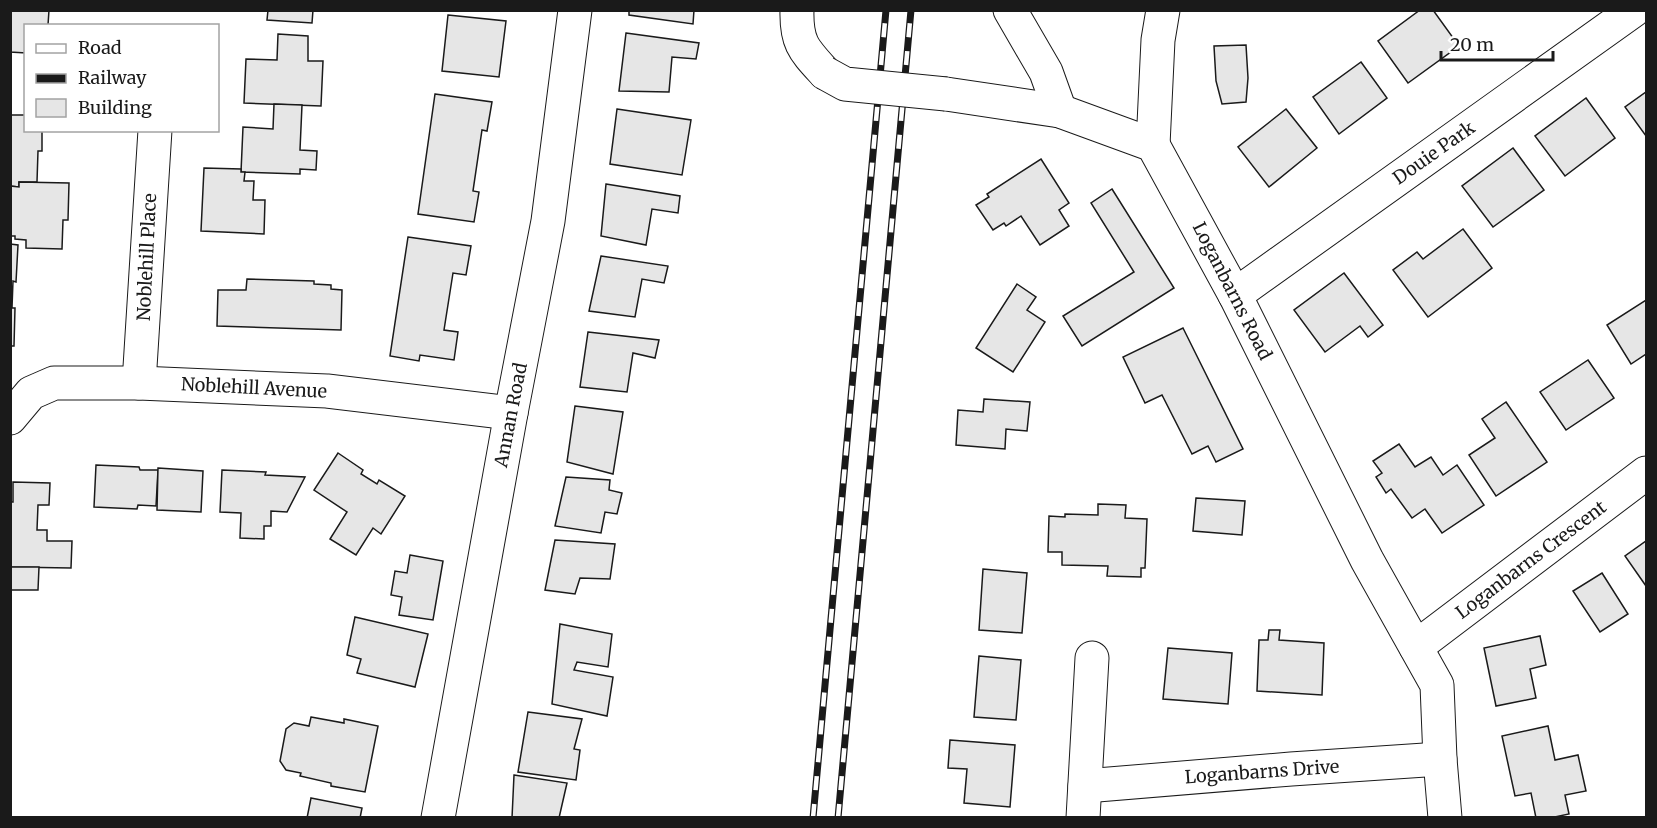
<svg xmlns="http://www.w3.org/2000/svg" width="1657" height="828" font-family="Merriweather,serif">
<rect width="100%" height="100%" fill="#fff"/>
<g fill="#e6e6e6" stroke="#1a1a1a" stroke-width="1.5">
<polygon points="10,10 49,10 48,25 26,26 26,53 10,52"/>
<polygon points="268,10 313,10 312,23 267,20"/>
<polygon points="629,10 694,10 693,24 629,15"/>
<polygon points="1420,10 1433,10 1459,46 1408,83 1378,41"/>
<polygon points="448,15 506,21 499,77 442,71"/>
<polygon points="626,33 699,43 696,59 672,57 669,92 619,91"/>
<polygon points="278,34 308,36 308,61 323,61 321,106 244,103 246,59 277,60"/>
<polygon points="1246,45 1248,78 1246,102 1222,104 1216,81 1214,46"/>
<polygon points="1361,62 1387,98 1339,134 1313,97"/>
<polygon points="1646,92 1646,136 1625,107"/>
<polygon points="435,94 492,102 487,131 482,130 473,191 479,192 474,222 418,214"/>
<polygon points="1586,98 1615,138 1565,176 1535,136"/>
<polygon points="274,104 302,105 300,150 317,151 316,170 300,169 300,174 241,172 243,127 273,129"/>
<polygon points="617,109 691,120 682,175 610,164"/>
<polygon points="1286,109 1317,148 1269,187 1238,147"/>
<polygon points="10,115 26,115 26,130 42,130 42,151 38,151 37,182 19,182 19,187 10,186"/>
<polygon points="1513,148 1544,190 1493,227 1462,186"/>
<polygon points="1041,159 1069,203 1059,210 1069,226 1040,245 1021,216 1006,226 1004,223 993,230 976,205 989,197 987,194"/>
<polygon points="204,168 241,169 241,172 245,172 244,181 254,181 253,200 265,200 264,234 201,231"/>
<polygon points="19,182 69,183 68,220 63,220 62,249 26,248 26,240 15,239 15,236 10,236 10,186 19,187"/>
<polygon points="606,184 680,196 678,213 652,209 646,245 601,236"/>
<polygon points="1112,189 1174,288 1082,346 1063,316 1134,272 1091,203"/>
<polygon points="1463,229 1492,268 1428,317 1393,270 1417,252 1423,259"/>
<polygon points="408,237 471,246 466,275 453,273 444,330 458,332 454,360 420,355 419,361 390,356"/>
<polygon points="10,244 18,245 16,282 13,281 12,308"/>
<polygon points="601,256 668,266 664,283 642,279 635,317 589,311"/>
<polygon points="1344,273 1383,325 1368,337 1360,326 1325,352 1294,310"/>
<polygon points="247,279 314,281 314,284 331,285 331,289 342,290 341,330 217,326 218,290 246,290"/>
<polygon points="1017,284 1036,297 1027,310 1045,322 1013,372 976,348"/>
<polygon points="1646,300 1646,354 1631,364 1607,325"/>
<polygon points="10,308 15,308 14,346 10,346"/>
<polygon points="1183,328 1243,449 1216,462 1208,446 1192,454 1162,395 1145,403 1123,357"/>
<polygon points="588,332 659,340 655,358 633,353 627,392 580,387"/>
<polygon points="1588,360 1614,398 1566,430 1540,392"/>
<polygon points="984,399 1030,402 1027,431 1006,429 1005,449 956,445 958,410 983,412"/>
<polygon points="1506,402 1547,462 1496,496 1469,455 1495,438 1482,419"/>
<polygon points="575,406 623,412 613,474 567,462"/>
<polygon points="1399,444 1415,467 1431,457 1443,475 1457,465 1484,505 1442,533 1425,509 1412,518 1391,489 1386,493 1376,477 1382,473 1373,461"/>
<polygon points="338,453 363,470 361,474 377,484 379,480 405,496 381,534 373,528 356,555 330,539 347,512 314,490"/>
<polygon points="96,465 139,467 140,470 158,470 156,506 138,505 137,509 94,507"/>
<polygon points="158,468 203,471 201,512 157,510"/>
<polygon points="222,470 266,472 265,475 305,477 287,512 271,511 271,526 264,526 264,539 240,538 241,513 220,512"/>
<polygon points="566,477 610,480 609,490 622,493 617,514 605,512 601,533 555,526"/>
<polygon points="13,482 50,483 49,505 38,505 37,530 47,530 47,541 72,541 71,568 10,567 10,502 13,502"/>
<polygon points="1196,498 1245,501 1242,535 1193,531"/>
<polygon points="1098,504 1126,505 1125,518 1147,519 1145,568 1141,568 1141,577 1107,576 1108,566 1062,565 1062,552 1048,552 1049,516 1065,517 1065,514 1098,515"/>
<polygon points="555,540 615,544 610,579 580,578 575,594 545,590"/>
<polygon points="1646,541 1646,586 1625,556"/>
<polygon points="410,555 443,561 433,620 399,615 402,597 391,595 395,571 407,573"/>
<polygon points="10,567 39,567 38,590 10,590"/>
<polygon points="983,569 1027,573 1022,633 979,630"/>
<polygon points="1602,573 1628,614 1600,632 1573,591"/>
<polygon points="355,617 428,634 415,687 357,673 361,659 347,655"/>
<polygon points="560,624 612,634 608,667 577,662 574,670 613,677 607,716 552,704"/>
<polygon points="1269,630 1280,630 1279,640 1324,643 1322,695 1257,691 1259,640 1268,640"/>
<polygon points="1540,636 1546,665 1530,669 1536,698 1496,706 1484,648"/>
<polygon points="1168,648 1232,653 1228,704 1163,699"/>
<polygon points="979,656 1021,660 1016,720 974,717"/>
<polygon points="528,712 582,719 574,749 580,750 576,780 518,772"/>
<polygon points="311,717 344,723 344,719 378,726 365,792 331,786 331,783 300,776 301,773 286,770 280,761 286,729 294,723 309,726"/>
<polygon points="1548,726 1555,760 1578,755 1586,791 1565,795 1569,814 1550,818 1536,818 1531,793 1515,796 1502,736"/>
<polygon points="950,740 1015,745 1010,807 964,803 967,769 948,768"/>
<polygon points="514,775 567,783 559,818 512,818"/>
<polygon points="311,798 362,808 360,818 307,818"/>
</g>
<g fill="none" stroke-linecap="round" stroke-linejoin="round">
<g stroke="#1a1a1a" stroke-width="35">
<g id="minor">
<path d="M 797,10 C 796,43 804,50 825,73"/>
<polyline points="1010,10 1046,72 1060,111"/>
<polyline points="946,94 1060,111 1153,145 1235,295 1367,560 1437,685 1440,759 1445,818"/>
<polyline points="1153,145 1158,40 1163,10"/>
<polyline points="1235,295 1634,10"/>
<polyline points="139,383 155,130"/>
<polyline points="10,418 31,393 54,383 139,383 327,391 511,413"/>
<polyline points="1416,647 1646,473"/>
<polyline points="1085,786 1291,769 1440,759"/>
<polyline points="1083,818 1092,658"/>
</g>
</g>
<g stroke="#1a1a1a" stroke-width="35">
<polyline id="major" points="438,818 511,413 548,221 575,10"/>
</g>
<use href="#minor" stroke="#fff" stroke-width="33"/>
<use href="#major" stroke="#fff" stroke-width="33"/>
<g stroke="#1a1a1a" stroke-width="7">
<g id="rail">
<polyline points="813,818 886,10"/>
<polyline points="838,818 911,10"/>
</g>
</g>
<use href="#rail" stroke="#fff" stroke-width="4.5" stroke-dasharray="14" stroke-linecap="butt"/>
<g stroke="#1a1a1a" stroke-width="35" stroke-linecap="butt">
<polyline id="minor-bridge" points="825,73 845,84 946,94"/>
</g>
<use href="#minor-bridge" stroke="#fff" stroke-width="33"/>
</g>
<g text-anchor="middle" stroke-width="4.5" stroke-linejoin="round" paint-order="stroke">
<g font-size="18" fill="#1a1a1a" stroke="#fff">
<text transform="translate(1434 153) rotate(-35)" y="6">Douie Park</text>
<text transform="translate(147 257) rotate(-87)" y="6">Noblehill Place</text>
<text transform="translate(1232 291) rotate(63)" y="6">Loganbarns Road</text>
<text transform="translate(254 388) rotate(3)" y="6">Noblehill Avenue</text>
<text transform="translate(511 415) rotate(-79)" y="6">Annan Road</text>
<text transform="translate(1531 560) rotate(-37)" y="6">Loganbarns Crescent</text>
<text transform="translate(1262 772) rotate(-4)" y="6">Loganbarns Drive</text>
</g>
</g>
<rect width="1657" height="828" fill="none" stroke="#1a1a1a" stroke-width="24"/>
<rect x="24" y="24" width="195" height="108" fill="#ffffff" stroke="#a3a3a3" stroke-width="1.5"/>
<rect x="36" y="44" width="30" height="9" fill="#ffffff" stroke="#a3a3a3" stroke-width="1.5"/>
<text x="78" y="54" font-size="18" fill="#1a1a1a">Road</text>
<rect x="36" y="74" width="30" height="9" fill="#1a1a1a" stroke="#a3a3a3" stroke-width="1.5"/>
<text x="78" y="84" font-size="18" fill="#1a1a1a">Railway</text>
<rect x="36" y="99" width="30" height="18" fill="#e6e6e6" stroke="#a3a3a3" stroke-width="1.5"/>
<text x="78" y="114" font-size="18" fill="#1a1a1a">Building</text>
<path d="M1441 51v9h112v-9" fill="none" stroke="#1a1a1a" stroke-width="3"/>
<text x="1450" y="51" font-size="18" fill="#1a1a1a" stroke="#ffffff" stroke-width="4.5" paint-order="stroke">20 m</text>
</svg>
